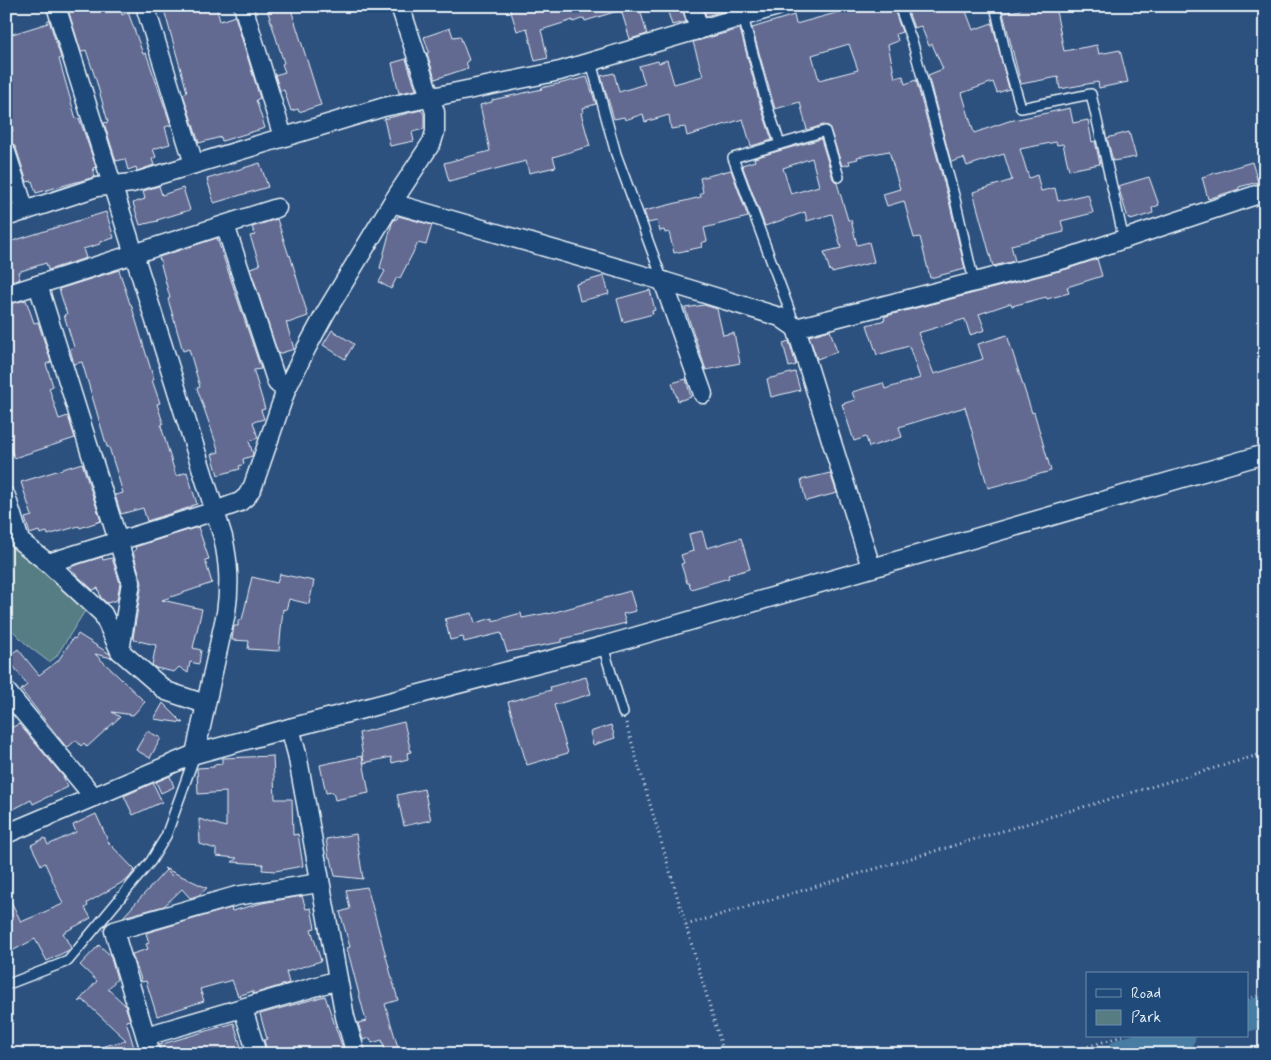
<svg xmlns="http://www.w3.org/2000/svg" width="1271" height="1060" font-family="Mynerve,sans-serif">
<rect width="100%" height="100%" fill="#2d517f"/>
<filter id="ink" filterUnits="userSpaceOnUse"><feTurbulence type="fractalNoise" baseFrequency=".02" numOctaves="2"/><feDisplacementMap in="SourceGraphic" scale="10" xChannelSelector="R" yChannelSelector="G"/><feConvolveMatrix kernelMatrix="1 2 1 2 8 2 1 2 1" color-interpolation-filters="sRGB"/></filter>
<g filter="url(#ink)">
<polygon fill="#577d83" stroke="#a0b7be" points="6,539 8,539 10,543 88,606 56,657 49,662 27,645 6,624"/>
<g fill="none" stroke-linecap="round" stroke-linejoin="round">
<g stroke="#477da3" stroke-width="31">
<polyline points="1247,1016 1265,1011"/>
<polyline points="1122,1054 1180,1036"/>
</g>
</g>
<g fill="#636b92" stroke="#e8f1f8" fill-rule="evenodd">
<polygon points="67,6 120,6 122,15 128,12 143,54 146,53 171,125 165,127 170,144 153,149 156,157 152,159 154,165 137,171 136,167 128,170 125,159 116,161 104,123 108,122 96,80 86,50 81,52"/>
<polygon points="163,6 216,6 220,21 235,16 260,98 256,100 265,128 222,141 221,137 199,143 183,94 187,92"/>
<polygon points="266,6 290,6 321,105 299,112 298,109 291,111 284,90 280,91 275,75 285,72 282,64 284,63"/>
<polygon points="518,6 639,6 647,34 630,39 621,10 585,21 584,18 573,22 573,20 541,30 548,58 535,61 527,28 517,31 510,9"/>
<polygon points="666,6 682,6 686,22 672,25"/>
<polygon points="703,6 740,6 706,16"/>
<path d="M 861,6 L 893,6 L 902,32 L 896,34 L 898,41 L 888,45 L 895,78 L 903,76 L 905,84 L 916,80 L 949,201 L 965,269 L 930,278 L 920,237 L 914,238 L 904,201 L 887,206 L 883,194 L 900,189 L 889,151 L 857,157 L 858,159 L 849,161 L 850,164 L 842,166 L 829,126 L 823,125 L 807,130 L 800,102 L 775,109 L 752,28 L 794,15 L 796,24 ZM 849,44 L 858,70 L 819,80 L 812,55 Z"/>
<polygon points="906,6 964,6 973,30 992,23 1009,89 997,93 993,82 962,93 974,133 1009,121 1070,108 1073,123 1088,120 1092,142 1095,141 1100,164 1069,170 1063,144 1057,145 1056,142 1020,149 1029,178 1037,175 1041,191 1055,188 1058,201 1088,194 1093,213 1061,221 1064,232 1011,245 1015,261 993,266 973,192 1012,180 1004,154 967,166 964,158 951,162 928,75 943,69 932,44 929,46 921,26 914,28"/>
<polygon points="1020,6 1055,6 1064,51 1097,45 1099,54 1120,50 1128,82 1099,88 1098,82 1060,89 1058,77 1021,84 1003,13 1020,10"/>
<polygon points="49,20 61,58 59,59 76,119 79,118 83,129 96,167 93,168 95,177 36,193 32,181 27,182 16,148 13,144 6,142 6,132 13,131 6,107 6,36 48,23 47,21"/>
<polygon points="450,28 453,37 460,36 469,60 466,62 468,68 435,79 427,53 429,52 424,37"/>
<polygon points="740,29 760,104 772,140 751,146 743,119 687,136 685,127 671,129 669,115 645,122 643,114 625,120 624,117 614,119 601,76 614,73 619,92 645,84 639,66 658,61 659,63 667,60 674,84 703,76 693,42"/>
<polygon points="406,59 416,90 399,93 392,63"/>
<polygon points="587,77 596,104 583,108 584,112 581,113 590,146 553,157 556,167 529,173 526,161 449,181 444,163 490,151 480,105 492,102 492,100 542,89 541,88"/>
<polygon points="421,110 424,114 424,129 412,132 414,141 390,146 384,119"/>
<polygon points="1129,132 1136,157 1113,161 1107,138"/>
<path d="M 821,139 L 833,179 L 837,183 L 848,220 L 851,220 L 857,245 L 869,242 L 874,262 L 832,273 L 832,271 L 830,271 L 824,252 L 841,248 L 832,214 L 807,221 L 805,212 L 765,226 L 742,165 L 755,161 L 754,158 ZM 812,158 L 819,186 L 791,194 L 783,168 Z"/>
<polygon points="1252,162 1258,182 1239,187 1239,189 1208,199 1202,177"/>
<polygon points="260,163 268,187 214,203 207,179"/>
<polygon points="731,170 748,217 704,228 707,241 701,243 702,247 674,253 669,232 665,233 664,230 660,231 657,221 648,223 644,211 701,197 700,194 703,192 700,178"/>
<polygon points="1149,177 1159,205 1152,208 1153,213 1131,220 1130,218 1128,218 1118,186"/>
<polygon points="159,186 162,195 183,188 190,210 157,220 158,221 140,225 133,203 145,199 143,191"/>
<polygon points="106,212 114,238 100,242 100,244 83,249 86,258 48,270 46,263 18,272 20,279 6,284 6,243"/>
<polygon points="398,216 432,225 426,245 418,243 400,278 397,277 391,289 379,282 385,271 380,268 392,223 395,219 397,219"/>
<polygon points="277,219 289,256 290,255 308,316 288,323 286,322 294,349 278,354 250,268 260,265 250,236 255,235 252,227"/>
<polygon points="217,238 261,369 254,370 254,372 265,409 261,410 264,419 253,422 258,438 249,441 253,454 252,456 243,459 244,464 239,466 240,469 218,475 212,454 219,452 197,388 200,387 189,349 183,351 168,299 170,298 159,257"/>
<polygon points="1097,259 1102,276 1067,287 1069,293 1047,299 1046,297 1012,306 1011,303 979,314 985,330 970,335 965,319 918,333 934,374 983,359 978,344 1007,335 1032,413 1034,412 1051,471 988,488 965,407 899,427 902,437 869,447 866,437 854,441 842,404 855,400 852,392 883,383 885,389 920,378 909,346 877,355 867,325 885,320 884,317 893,314 1067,269"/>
<polygon points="119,270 130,304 131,304 154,380 152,380 160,403 157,404 163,423 161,426 176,476 187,472 197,504 191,506 191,507 147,521 143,508 121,514 115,495 123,493 109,447 107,447 82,362 74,364 70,349 74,347 64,315 67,314 59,289"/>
<polygon points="604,276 609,294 580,301 576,284"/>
<polygon points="650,290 655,310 652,311 653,314 623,322 617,299"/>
<polygon points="26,300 34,323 38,322 51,362 46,364 53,386 49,388 59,419 68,416 75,438 14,458 9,442 6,443 6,305"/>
<polygon points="704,305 717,309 723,335 734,333 740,363 706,370 685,308"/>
<polygon points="332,330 354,344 345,359 323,345"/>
<polygon points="830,330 837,352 817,359 809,336"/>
<polygon points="789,341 796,365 789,367 783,343"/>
<polygon points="795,372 800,390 771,397 767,379"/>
<polygon points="686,379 691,397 678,401 672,383"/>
<polygon points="82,463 101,521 80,528 79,526 48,535 47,532 40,534 39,531 30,534 25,518 32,516 21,482"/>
<polygon points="830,473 837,493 806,501 801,480"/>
<polygon points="198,527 209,559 205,560 212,583 162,600 202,609 193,648 201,650 199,664 190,662 188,673 179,667 174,672 156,668 152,665 156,645 134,640 135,639 133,638 142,583 133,552 136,550 135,547"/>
<polygon points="702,531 707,548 741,538 750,569 728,575 729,578 691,589 689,583 687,583 681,564 684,563 681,555 693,551 689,534"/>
<polygon points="102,557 103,560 112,558 120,583 117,600 107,603 101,598 98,588 93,590 70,569 73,566"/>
<polygon points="280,574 314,581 309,604 289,599 286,610 283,609 279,651 248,649 249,641 232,640 233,632 234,626 238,626 238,620 242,620 252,577 277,583"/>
<polygon points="630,591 636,611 623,614 626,623 562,639 562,642 507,652 501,633 464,642 463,637 450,640 445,619 472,613 475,623 493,618 493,621 521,613 522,618 548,613 548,614"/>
<polygon points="78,634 110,654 112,658 95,654 145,702 133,715 112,712 120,717 87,747 84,743 81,746 76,740 67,748 21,690 27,685 7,657 18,649 39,675 58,661 73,638 75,639"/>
<polygon points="586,677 591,694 554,705 568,753 527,765 508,702 551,690 550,687"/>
<polygon points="163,703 183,723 154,719"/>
<polygon points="404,722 411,752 407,753 408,759 392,763 391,757 364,763 359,733"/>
<polygon points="19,724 63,776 68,787 33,804 31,800 12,810 6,799 6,730"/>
<polygon points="611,725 615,738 593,745 590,732"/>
<polygon points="147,731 161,738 150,758 136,750"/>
<polygon points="273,756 275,799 292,799 293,835 298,834 303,866 275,871 262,870 263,864 232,862 237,858 216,856 216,849 200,844 199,819 226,827 226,792 198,794 197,768 214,767 214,765 222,764 222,758"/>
<polygon points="362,756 369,793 335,800 333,792 326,793 320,765"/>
<polygon points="170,776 174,787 161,793 156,782"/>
<polygon points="153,783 162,802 133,815 124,796"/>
<polygon points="424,789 431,820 404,826 397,795"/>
<polygon points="96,814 109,843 135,870 128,879 87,903 88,906 85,908 91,918 63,933 71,948 69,950 47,961 35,939 6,954 6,891 21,922 63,904 45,863 41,865 31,845 45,838 48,845 76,832 73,825"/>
<polygon points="356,834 363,879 335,876 331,858 329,858 326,839"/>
<polygon points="164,868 207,888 199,895 190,898 182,889 164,906 123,917 166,870 172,876"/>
<polygon points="367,887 398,1000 385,1004 400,1054 386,1054 382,1040 372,1043 370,1038 363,1040 358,1023 366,1021 347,948 350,947 340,912 350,909 346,890"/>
<polygon points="302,896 306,909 311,908 315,928 311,929 321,961 286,972 289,983 253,994 253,991 238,996 232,980 200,989 204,1001 157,1016 146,981 142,982 132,954 148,949 146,944 149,943 146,933 231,908 232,911 262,903"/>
<polygon points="99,945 110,955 117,979 108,989 125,1005 130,1020 126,1021 136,1054 91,1054 91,1050 126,1040 83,1000 78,1002 97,981 80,965"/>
<polygon points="325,996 343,1049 330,1054 268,1054 264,1040 267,1039 260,1014"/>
<polygon points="234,1023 241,1047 220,1054 161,1054 159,1045"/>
</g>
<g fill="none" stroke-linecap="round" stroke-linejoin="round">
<g stroke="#e8f1f8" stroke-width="12">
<g id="lane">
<polyline points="899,6 913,44 955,199 974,282"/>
<polyline points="995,6 1007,60 1021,108 1091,94 1124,240"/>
<polyline points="743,17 766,102 780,144"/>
<polyline points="591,62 616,154 663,281"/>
<polyline points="795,325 733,158 825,131 839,177"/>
<polyline points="603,646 623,713"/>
<polyline points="6,817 12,831"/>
<polyline points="6,985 68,961 151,861 166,836 195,755"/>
</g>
</g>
<g stroke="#e8f1f8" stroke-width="21">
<g id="street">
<path d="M 56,6 L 223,537 C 229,565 230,585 226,613 L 195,754"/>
<polyline points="145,6 194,164"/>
<polyline points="243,6 283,137"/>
<polyline points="692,6 699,30"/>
<polyline points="6,152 25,211"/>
<polyline points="392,203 663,281 780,317 796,328"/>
<polyline points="6,217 97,187 132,183 384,107 560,71 778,6"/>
<polyline points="225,225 277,383 286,390"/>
<polyline points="663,281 703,394"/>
<polyline points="38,285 131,582 120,651 166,691 205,704"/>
<polyline points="6,295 277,208"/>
<polyline points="6,496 20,541 48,563 103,614 120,651"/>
<polyline points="48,563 215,511 240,502 247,496 253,486 286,390 306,349 326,312 392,203 432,142 435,132 435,112 400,6"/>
<polyline points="871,567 796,328 1064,259 1265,192"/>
<polyline points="6,691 94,797"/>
<polyline points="290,728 297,754 345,1017 356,1054"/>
<polyline points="6,834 195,754 290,728 603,646 1265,454"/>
<polyline points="243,1009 257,1054"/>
<polyline points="146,1036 338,980"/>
<polyline points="151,1054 114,931 236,896 319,883"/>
</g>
</g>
<g stroke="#e8f1f8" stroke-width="3" stroke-dasharray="1 4" stroke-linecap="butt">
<polyline points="626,723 724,1054"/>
<polyline points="686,925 1265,753"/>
<polyline points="1247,999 1265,994"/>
<polyline points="1064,1054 1122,1036"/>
</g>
<use href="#lane" stroke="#1f4a7a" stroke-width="9"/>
<use href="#street" stroke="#1f4a7a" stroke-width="18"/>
</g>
</g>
<rect width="1271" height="1060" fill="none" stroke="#1f4a7a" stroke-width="25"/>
<rect x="12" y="12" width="1246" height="1035" fill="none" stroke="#e8f1f8" stroke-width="2" filter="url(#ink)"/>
<rect x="1086" y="972" width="162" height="65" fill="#1f4a7a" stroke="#6f8dac"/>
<rect x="1096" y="989" width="25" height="8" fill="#1f4a7a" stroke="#6f8dac"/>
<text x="1131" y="998" font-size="15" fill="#e8f1f8">Road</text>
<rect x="1096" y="1010" width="25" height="15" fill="#577d83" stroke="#6f8dac"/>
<text x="1131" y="1022" font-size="15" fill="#e8f1f8">Park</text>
</svg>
